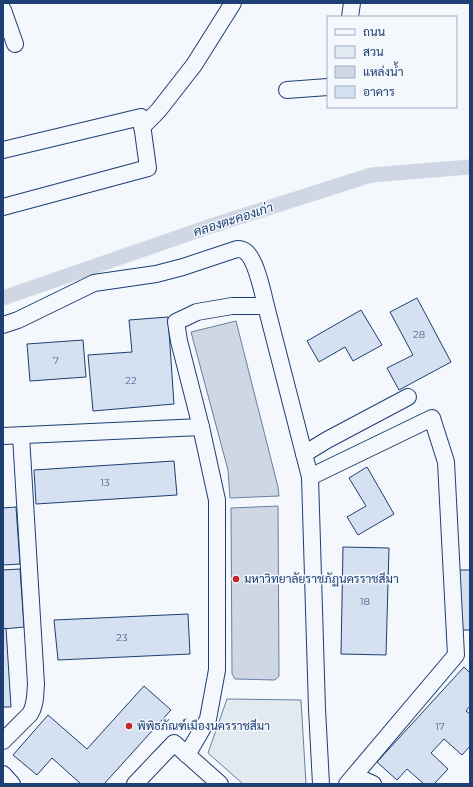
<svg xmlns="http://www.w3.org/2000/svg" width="473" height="787" font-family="Montserrat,Sarabun,sans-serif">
<rect width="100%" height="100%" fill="#f4f7fb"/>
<polygon fill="#e3e9f0" stroke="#687fa3" points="227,699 301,700 306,784 243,784 208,753"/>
<g fill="#cfd7e4" stroke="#687fa3">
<polygon points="236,321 278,487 279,496 230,498 228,470 191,332"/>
<polygon points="278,506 279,676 275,680 235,679 232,674 231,508"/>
</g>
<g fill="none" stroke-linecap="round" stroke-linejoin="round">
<polyline stroke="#cfd7e4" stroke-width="15" points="3,298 208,227 371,175 470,167"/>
</g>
<g fill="#d5e0f0" stroke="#1d3f73">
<polygon points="417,298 451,362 399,390 387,368 413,355 390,312"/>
<polygon points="361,310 382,345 353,361 345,347 319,362 307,341"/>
<polygon points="168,317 174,404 93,411 88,355 132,352 129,320"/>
<polygon points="83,340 86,377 30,381 27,344"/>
<polygon points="174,461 177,495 36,504 34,470"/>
<polygon points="367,467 394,514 358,535 347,517 366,506 349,478"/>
<polygon points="16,507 20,564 3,565 3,508"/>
<polygon points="343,547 389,548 386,655 341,654"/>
<polygon points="20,569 24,627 3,629 3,570"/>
<polygon points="458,570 470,570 470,630 456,630"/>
<polygon points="188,614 190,654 58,660 54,620"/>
<polygon points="6,628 11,707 3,707 3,629"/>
<polygon points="464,667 470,673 470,706 466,711 470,714 470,746 462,755 444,739 431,753 448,769 434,784 424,784 407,769 397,780 377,762"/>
<polygon points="144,686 171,710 104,784 81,784 52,758 37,775 13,755 48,715 87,749"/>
</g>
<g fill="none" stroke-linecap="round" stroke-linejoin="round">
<g stroke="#1d3f73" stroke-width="18">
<g id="minor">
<polyline points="3,10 15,44"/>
<polyline points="350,17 352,3"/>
<polyline points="287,90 328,87"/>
<polyline points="142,127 158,111 194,65 233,3"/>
<polyline points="3,150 141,117 148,168 3,207"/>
<path d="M 3,325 L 18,320 L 94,283 L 156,274 L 183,267 L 237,249 C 240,249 243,249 246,252 C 256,260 263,293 266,306"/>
<polyline points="3,436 201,427"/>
<polyline points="304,454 327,440 408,397"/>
<polyline points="310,477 432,418 446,462 456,655 347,784"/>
<path d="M 3,741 L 30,714 C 36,705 35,694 36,684 L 21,436"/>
<polyline points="187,755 208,719 217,670 217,500 201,427 179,341 176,322 197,312 232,306 266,306 310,477 317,709 321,784"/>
<polyline points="3,774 12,784"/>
<polyline points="355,776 373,784"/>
<polyline points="135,784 174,743 220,784"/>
</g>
</g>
<use href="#minor" stroke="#f4f7fb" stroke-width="16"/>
</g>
<g fill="#c62828" stroke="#f4f7fb" stroke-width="1.5">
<circle cx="236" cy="579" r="4"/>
<circle cx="129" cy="726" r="4"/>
</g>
<g text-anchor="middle" stroke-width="3" stroke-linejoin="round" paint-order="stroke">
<g font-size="10" fill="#4b6792">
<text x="419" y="338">28</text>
<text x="56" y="364">7</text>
<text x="131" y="384">22</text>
<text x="105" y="486">13</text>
<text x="365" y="605">18</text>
<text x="122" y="641">23</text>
<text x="440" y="730">17</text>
</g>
<g font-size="12" fill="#1d3f73" stroke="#f4f7fb" text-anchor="start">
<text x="244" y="583">มหาวิทยาลัยราชภัฏนครราชสีมา</text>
<text x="137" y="730">พิพิธภัณฑ์เมืองนครราชสีมา</text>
</g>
<g font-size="13" font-style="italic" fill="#1d3f73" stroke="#f4f7fb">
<text transform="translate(233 219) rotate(-18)" y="5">คลองตะคองเก่า</text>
</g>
</g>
<rect width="473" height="787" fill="none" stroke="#1d3f73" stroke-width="8"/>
<rect x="327" y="16" width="130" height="92" fill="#f4f7fb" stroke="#9eadc5"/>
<rect x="335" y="29" width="20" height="6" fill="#f4f7fb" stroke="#9eadc5"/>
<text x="363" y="36" font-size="12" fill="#1d3f73">ถนน</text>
<rect x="335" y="46" width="20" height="12" fill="#e3e9f0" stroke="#9eadc5"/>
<text x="363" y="56" font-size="12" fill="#1d3f73">สวน</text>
<rect x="335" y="66" width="20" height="12" fill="#cfd7e4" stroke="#9eadc5"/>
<text x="363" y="76" font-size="12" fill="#1d3f73">แหล่งน้ำ</text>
<rect x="335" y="86" width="20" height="12" fill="#d5e0f0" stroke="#9eadc5"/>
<text x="363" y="96" font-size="12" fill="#1d3f73">อาคาร</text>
</svg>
